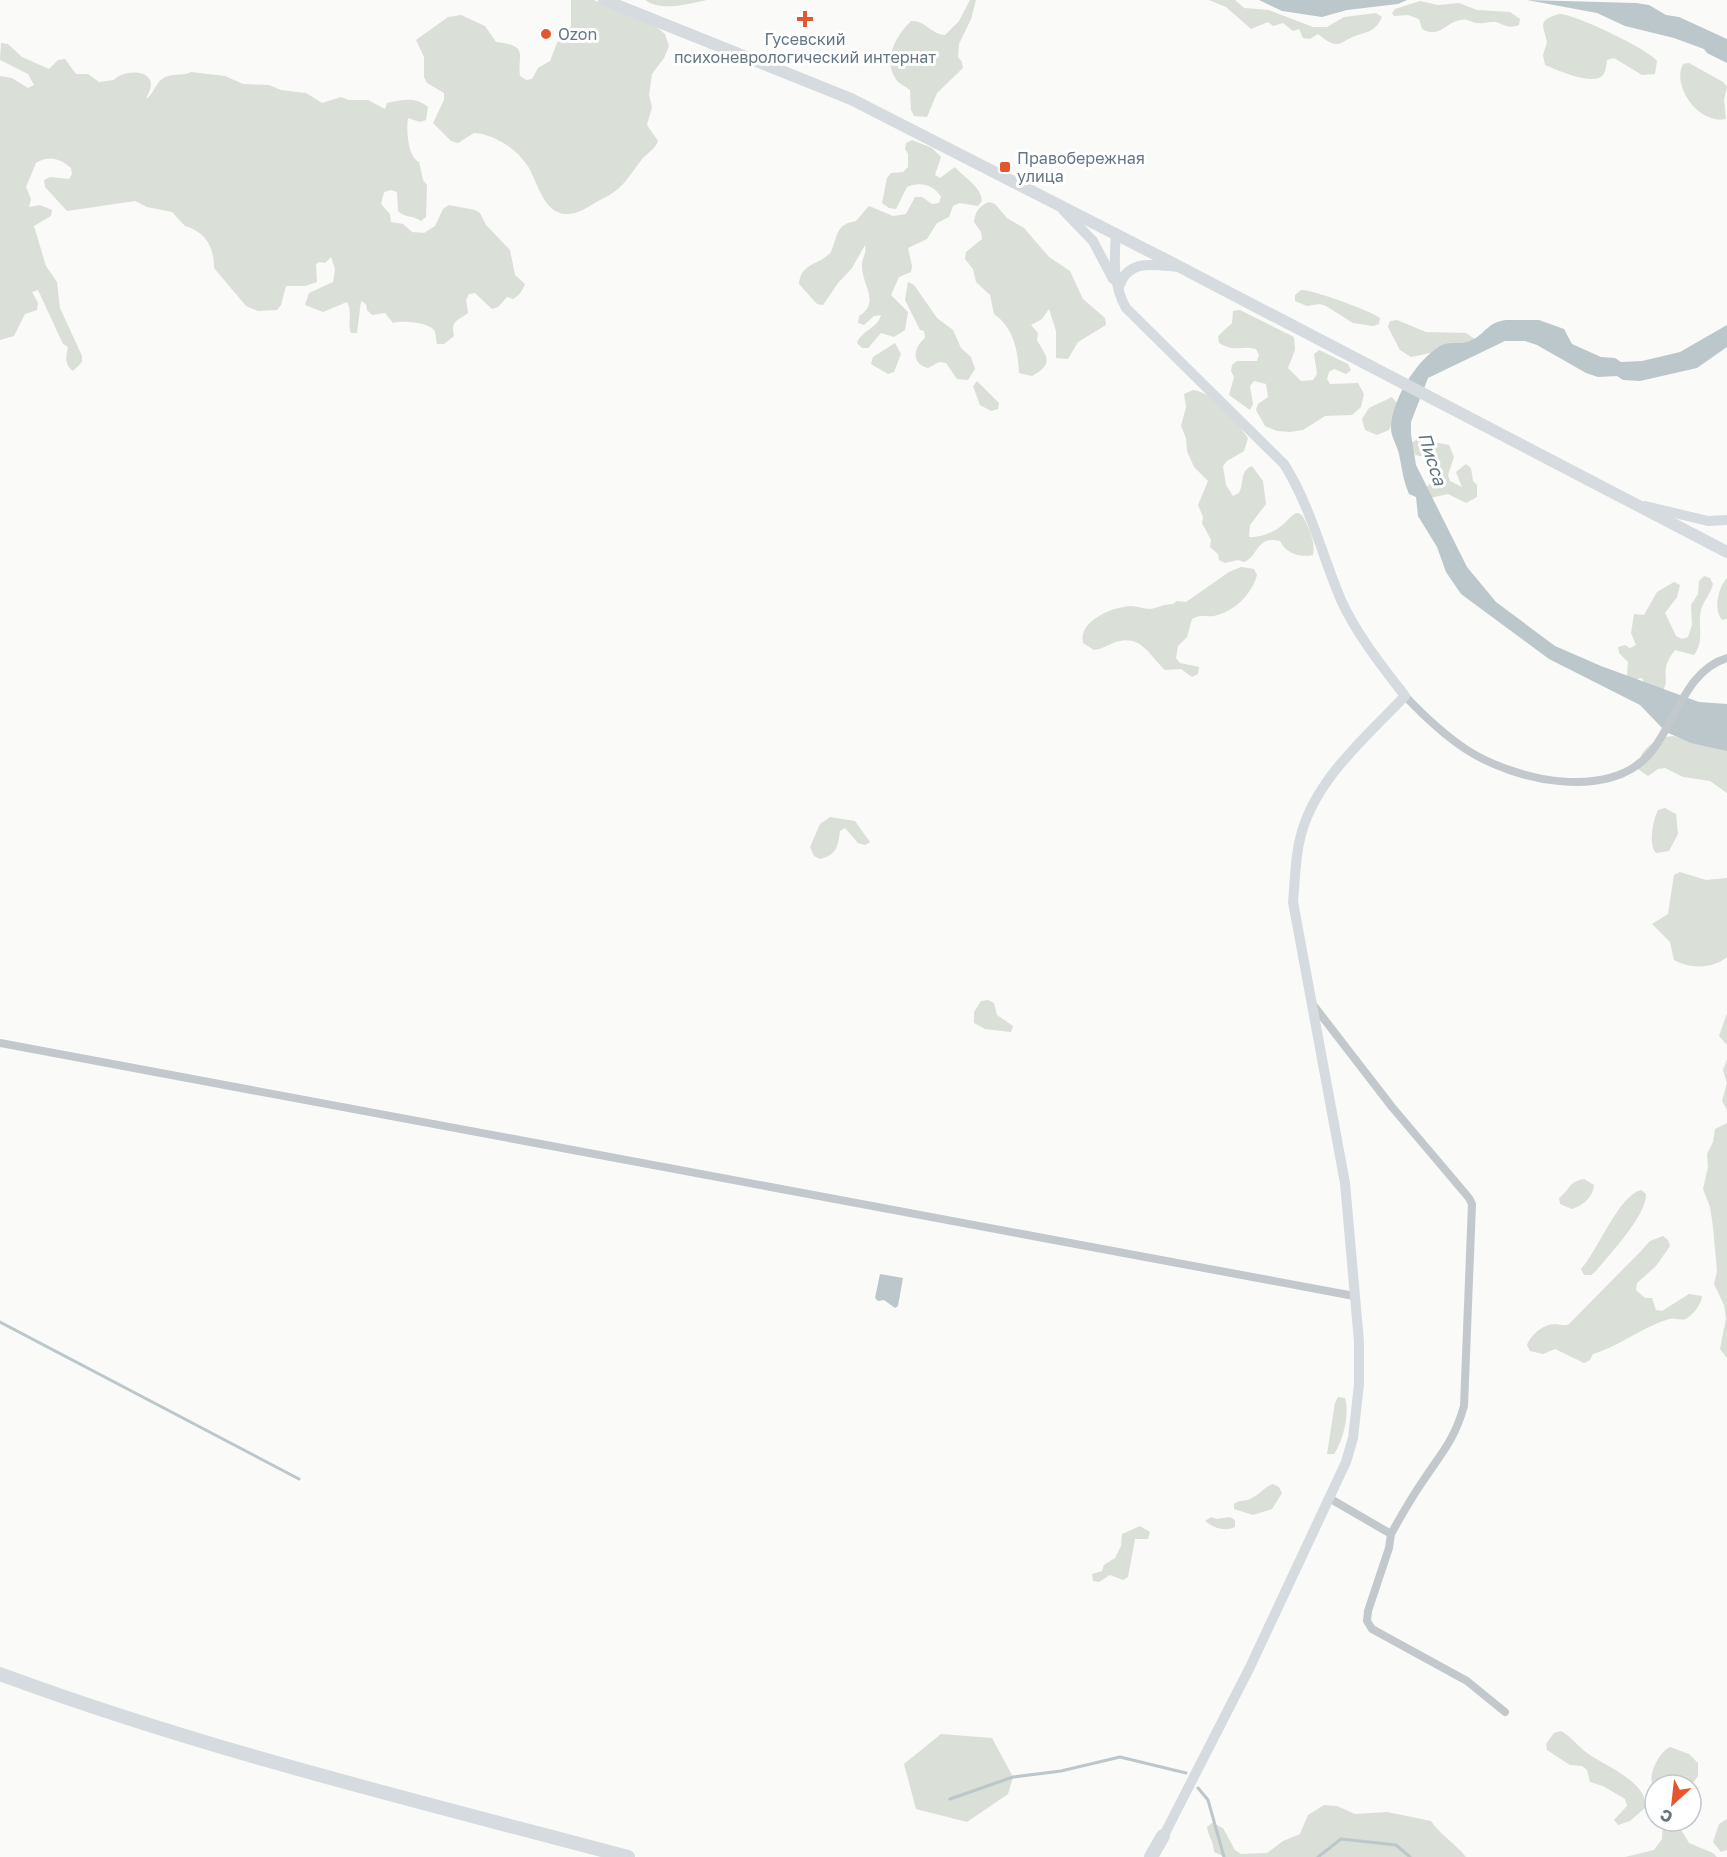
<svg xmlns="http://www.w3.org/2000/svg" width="1727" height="1857" font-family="'Golos Text',sans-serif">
<rect width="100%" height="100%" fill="#fafaf8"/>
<g fill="#dadfd7">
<path d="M 571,0 L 594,0 L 655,26 L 665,34 L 669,46 L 664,58 L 652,74 L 649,95 L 652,107 L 647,125 L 658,141 C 655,149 649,152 643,158 C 629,175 624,189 602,199 C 592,204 581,213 569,214 C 543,216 538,181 527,165 C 516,148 493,134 474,133 L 458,143 L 451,141 L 433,123 L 444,100 L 444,93 L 427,83 L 424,77 L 424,57 L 416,40 L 448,17 L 461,15 L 485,26 L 496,42 C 530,46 517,54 520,76 L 526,80 L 532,79 L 538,68 L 550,61 L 557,43 L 571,26 Z"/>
<path d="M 645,0 L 707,0 C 687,4 662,12 645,0 Z"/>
<path d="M 970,0 L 976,0 L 971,19 L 959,44 L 958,57 L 962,62 L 963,68 L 937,93 L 927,117 L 914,116 L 911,110 L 910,90 C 907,87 901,85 898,82 C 881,61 896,36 911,21 C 925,20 931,34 945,35 L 959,21 Z"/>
<path d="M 1209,0 L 1235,0 L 1244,8 L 1269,10 L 1313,27 L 1327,27 L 1344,17 L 1376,13 L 1382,17 C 1377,28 1372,31 1361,34 C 1339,40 1341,53 1318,34 L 1310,39 L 1303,38 L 1299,29 L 1293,31 L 1283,23 L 1273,26 L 1268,22 L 1251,29 L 1226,7 Z"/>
<path d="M 1420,1 L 1438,5 L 1459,3 L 1477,10 L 1510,12 L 1520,19 L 1519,25 C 1509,29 1505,25 1496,22 C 1490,21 1484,24 1477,23 C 1470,22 1468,18 1460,20 C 1444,23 1440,39 1422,29 L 1419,19 L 1408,15 L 1394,16 L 1392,13 L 1395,9 Z"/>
<path d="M 1559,14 C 1573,13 1650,50 1657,61 L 1655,74 L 1642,75 L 1614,58 L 1607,60 C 1606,65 1606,74 1601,77 C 1588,84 1557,70 1545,65 L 1543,55 L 1547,42 C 1544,25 1536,21 1559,14 Z"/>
<path d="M 1,43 L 8,44 L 22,57 L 49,69 L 58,60 L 65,59 L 76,74 L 88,74 L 99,82 L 114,80 C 120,72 144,68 150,80 C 153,86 148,94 146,99 C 154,94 155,84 162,79 C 171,72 182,77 191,72 L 225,76 L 243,84 L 269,85 L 281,90 L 306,93 L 322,103 L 341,97 L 349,100 L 368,100 L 385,109 L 387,103 C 403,100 414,96 428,107 L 426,120 L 420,122 L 408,118 C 406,130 408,157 419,162 L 423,180 L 427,185 L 426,217 L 421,221 C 413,215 405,218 398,211 L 397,192 L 391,190 L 384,192 L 381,204 L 390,214 L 391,222 L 403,224 L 412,232 L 424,233 L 435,226 L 443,209 L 449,205 L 475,210 L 480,213 L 486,225 L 510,250 L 515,275 L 525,284 C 522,291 520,295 513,299 L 507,297 L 498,307 L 492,309 L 475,293 L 469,294 L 466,300 L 468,313 C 458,321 450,320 454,336 L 444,344 L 437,344 C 436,340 436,333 434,330 C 428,322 401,320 393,323 L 385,313 L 372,315 L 367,310 L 366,304 L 361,301 L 357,333 L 351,333 C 347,323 353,312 347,302 L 323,312 L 305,305 L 309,293 L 333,282 L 335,269 L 331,257 L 325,263 L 319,262 L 316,264 L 317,282 L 305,286 L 286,286 L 281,305 L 277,310 L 258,311 L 246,306 L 214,268 C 214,247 206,232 185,226 L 172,212 L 147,207 L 135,201 L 67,211 L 45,187 L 44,180 L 50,177 L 69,179 L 72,174 L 71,168 C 60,158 48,155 36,163 L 26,187 L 31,199 L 29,207 L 40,205 L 52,210 L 51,216 L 34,226 L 46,266 L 57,282 L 60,308 L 82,356 L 82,362 L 73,371 C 64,364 66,357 68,347 L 63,344 L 38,290 L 32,292 L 38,303 L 37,310 L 25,314 L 14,336 L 0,340 L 0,76 L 12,78 L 28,88 L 34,85 L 28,74 L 0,60 Z"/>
<path d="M 1689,63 L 1723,82 L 1727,87 L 1724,100 L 1726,119 C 1700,125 1671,87 1683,64 Z"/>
<path d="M 912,140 L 932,148 L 941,157 L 935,175 L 940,178 L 955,167 C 964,178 981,186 982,201 L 978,206 L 959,203 L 953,206 L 949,217 L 937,223 L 927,239 L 908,248 L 912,266 L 911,272 L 899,277 L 891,295 L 908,312 L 905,330 L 894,337 L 881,333 L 868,348 L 862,348 L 857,343 C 861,331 878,328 881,315 L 874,316 L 864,325 L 858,323 L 859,316 C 882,302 860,283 862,263 C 863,256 867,253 865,245 L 852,268 L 838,283 L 823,305 L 817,304 L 799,284 C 801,262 819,266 831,252 C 838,235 836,224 856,221 L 869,206 L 893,216 L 906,214 L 915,197 L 922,197 L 932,204 L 939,203 L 941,197 C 934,185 920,181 907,187 L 896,209 L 889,208 L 882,203 L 887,178 L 891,173 L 903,172 L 908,167 L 908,154 L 905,149 L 906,143 Z"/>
<path d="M 989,202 L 995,204 L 1007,218 L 1024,228 L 1049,257 L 1070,271 L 1083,299 L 1105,318 L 1106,325 L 1078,342 L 1068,359 L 1056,358 L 1056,331 L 1049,309 L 1042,319 L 1031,325 L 1038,333 L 1037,340 C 1045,355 1056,363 1032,376 L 1019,373 C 1018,351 1014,328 994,314 L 990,295 L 976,282 L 973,269 L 965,259 L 966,252 L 982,239 L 981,232 L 974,222 C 975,212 979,206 989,202 Z"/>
<path d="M 908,282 L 914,285 L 937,318 L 953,330 L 961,348 L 971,357 L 975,369 L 968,380 L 957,379 L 946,363 L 939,362 L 928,368 C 910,363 914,347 925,338 L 924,331 L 920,330 L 905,300 Z"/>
<path d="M 1301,290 C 1311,289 1374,312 1380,318 L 1379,324 L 1373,326 L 1353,323 L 1326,306 L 1320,304 L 1307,306 L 1295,301 L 1295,295 Z"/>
<path d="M 1240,310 L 1294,337 L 1295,350 L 1288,368 L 1301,381 L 1313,380 L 1317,374 L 1314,354 L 1319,350 L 1348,364 L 1351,370 L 1346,374 L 1334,369 L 1329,372 L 1327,379 L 1330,384 L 1358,383 L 1364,394 L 1361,407 L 1352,415 L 1325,416 L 1303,430 L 1290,432 L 1277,431 L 1265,426 L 1256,410 L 1258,404 L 1268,397 L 1266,384 L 1254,381 L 1250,386 L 1253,404 L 1250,410 L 1229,395 L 1234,377 L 1231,371 L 1232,365 L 1237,361 L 1257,361 L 1259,355 L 1256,349 C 1242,345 1236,353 1219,343 L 1218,336 L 1232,323 L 1233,311 Z"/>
<polygon points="1397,320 1426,332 1466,333 1476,340 1436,356 1430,353 1411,357 1400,350 1388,327 1390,321"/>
<polygon points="895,343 901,354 894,372 888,374 871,364 873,357"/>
<polygon points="977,381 999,403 998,409 991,411 980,405 973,386"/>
<path d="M 1193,390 C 1215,393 1236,421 1248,438 L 1244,451 L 1227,461 L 1223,466 L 1226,485 L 1233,496 L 1239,493 C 1245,482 1239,471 1252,466 L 1263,481 L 1266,504 L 1250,525 L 1249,537 C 1258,538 1272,533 1280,527 C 1293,517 1298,501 1308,527 C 1312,537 1315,544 1313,555 C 1299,558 1286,553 1280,541 C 1256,535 1259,556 1244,562 L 1238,560 L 1225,563 L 1219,560 L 1218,554 L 1210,547 L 1211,540 L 1202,523 L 1203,517 L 1198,505 L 1208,481 L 1194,467 L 1187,451 L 1186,438 L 1181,426 L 1186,407 L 1184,394 Z"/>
<polygon points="1392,397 1400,407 1389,430 1377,435 1365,430 1362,419 1369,408"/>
<polygon points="1417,439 1449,445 1454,457 1448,475 1450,481 1462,487 1456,472 1466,464 1471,468 1473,481 1477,485 1477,497 1466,503 1448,494 1430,498 1426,487 1437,480 1439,468 1431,458 1415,455 1412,443"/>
<path d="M 1241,567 L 1254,569 L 1257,575 C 1252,594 1234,612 1214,616 C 1206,617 1200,614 1192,619 L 1187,637 L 1178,646 L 1176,658 L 1180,663 L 1199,667 L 1198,674 L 1192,677 L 1181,669 L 1165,670 C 1149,655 1141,634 1116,642 C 1107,645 1103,649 1094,650 L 1083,643 C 1078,621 1112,607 1131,606 C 1137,606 1143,609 1150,609 C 1158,608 1163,604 1173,604 L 1177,601 L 1186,602 L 1229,572 Z"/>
<path d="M 1704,576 L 1710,578 L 1713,584 C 1711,593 1705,599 1702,607 C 1696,623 1706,639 1694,655 L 1675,650 C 1658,672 1671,676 1663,691 L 1646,688 L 1642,678 L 1631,680 L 1627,675 L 1628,662 L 1619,653 L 1618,647 L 1625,645 L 1630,648 L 1636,645 L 1631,633 L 1634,614 L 1644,615 L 1657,592 L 1674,582 L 1680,585 L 1677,597 L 1665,613 L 1676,636 L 1682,639 L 1688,637 L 1692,625 L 1691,605 L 1698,594 L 1699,581 Z"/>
<path d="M 1727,578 L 1727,619 L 1722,620 C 1713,609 1718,588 1727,578 Z"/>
<path d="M 1673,736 L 1689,741 L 1727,741 L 1727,793 L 1710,781 L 1683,777 L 1665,768 L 1658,769 L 1648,776 L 1638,769 C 1637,751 1656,737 1673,736 Z"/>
<path d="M 1665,808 L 1676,814 L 1678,834 L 1669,851 L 1656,853 C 1648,845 1653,820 1658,810 Z"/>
<path d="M 830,817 L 855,821 L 870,842 L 865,845 L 858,843 L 845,828 L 840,831 C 838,846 837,855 820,859 L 814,856 L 810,847 L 820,824 Z"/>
<path d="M 1680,872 L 1706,880 L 1727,878 L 1727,957 C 1713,969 1690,969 1674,960 L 1670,942 L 1652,924 L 1668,914 L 1674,875 Z"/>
<polygon points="988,1000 994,1003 997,1015 1013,1026 1011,1032 985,1029 974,1023 974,1012 981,1001"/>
<polygon points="1727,1013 1727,1045 1719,1036"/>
<polygon points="1727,1059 1727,1110 1722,1101 1727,1083 1723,1070"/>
<polygon points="1727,1123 1727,1358 1720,1349 1726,1318 1724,1305 1714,1284 1717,1271 1713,1227 1710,1207 1703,1189 1708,1167 1707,1154 1713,1142 1715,1129"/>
<path d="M 1584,1179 L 1594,1185 C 1593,1197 1584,1205 1572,1209 L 1560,1204 L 1559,1198 C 1569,1191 1569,1181 1584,1179 Z"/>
<path d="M 1641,1190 L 1646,1194 C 1647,1215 1610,1254 1596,1271 L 1591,1275 L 1584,1275 L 1581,1269 C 1597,1252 1619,1195 1641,1190 Z"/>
<path d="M 1663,1236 L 1668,1240 L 1670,1246 L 1656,1266 L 1637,1283 L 1636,1290 L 1645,1298 L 1652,1298 L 1656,1310 L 1662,1311 L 1689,1294 L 1702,1296 C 1702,1303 1694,1314 1687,1318 C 1682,1322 1676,1317 1669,1319 C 1642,1327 1620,1346 1593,1354 L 1590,1360 L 1584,1363 L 1555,1349 L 1543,1354 L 1530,1351 L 1527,1345 C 1531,1335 1543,1324 1555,1324 C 1561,1324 1563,1327 1569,1324 L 1641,1251 L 1650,1241 Z"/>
<path d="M 1338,1397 L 1345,1398 C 1350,1413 1343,1441 1334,1454 L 1327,1454 L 1335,1403 Z"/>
<path d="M 1273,1484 L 1279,1487 L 1282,1493 L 1272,1509 L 1253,1515 L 1234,1509 L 1234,1504 C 1240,1499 1245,1502 1252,1498 C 1261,1494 1264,1487 1273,1484 Z"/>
<path d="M 1211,1517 L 1217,1519 L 1230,1517 L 1235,1520 L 1235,1527 C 1224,1532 1214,1528 1205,1521 Z"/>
<polygon points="1140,1526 1150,1532 1148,1539 1135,1539 1128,1577 1123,1580 1110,1575 1099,1582 1093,1581 1092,1574 1102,1571 1104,1565 1115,1558 1121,1546 1122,1534"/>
<path d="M 1561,1731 C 1572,1737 1579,1748 1590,1755 C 1606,1766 1649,1783 1645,1808 L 1630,1821 L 1618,1825 L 1614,1820 L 1627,1806 L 1625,1799 L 1603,1786 L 1590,1782 L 1587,1770 L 1582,1766 L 1570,1765 L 1547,1750 L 1546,1744 L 1554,1733 Z"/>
<polygon points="941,1734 992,1738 1013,1777 1008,1794 967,1822 916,1809 904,1764"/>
<path d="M 1670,1747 L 1689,1754 L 1698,1763 L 1698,1776 L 1691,1786 L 1658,1781 L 1652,1784 C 1649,1773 1659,1752 1670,1747 Z"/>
<path d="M 1324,1805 L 1337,1806 L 1355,1814 L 1387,1812 L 1431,1821 C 1441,1836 1454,1842 1466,1857 L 1225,1857 L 1214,1852 C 1214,1842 1208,1836 1207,1827 L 1212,1823 L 1223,1828 L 1235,1850 L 1241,1854 L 1267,1853 L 1283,1841 L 1300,1834 L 1308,1815 Z"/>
<polygon points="1727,1819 1727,1850 1721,1852 1713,1842 1719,1824"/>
<polygon points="1663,1821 1676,1821 1689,1843 1713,1853 1717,1857 1625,1857 1654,1850 1662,1839"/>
</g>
<g fill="#bbc7cb">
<polygon points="1259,0 1407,0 1398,4 1347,10 1322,17 1282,11"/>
<polygon points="1527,0 1636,3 1649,5 1666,15 1679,17 1727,39 1727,63 1707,53 1704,49 1674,38 1625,26 1597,13"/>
<path d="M 1506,320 L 1539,320 L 1564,329 L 1572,344 L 1601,357 L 1615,358 L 1621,362 L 1642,361 L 1680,352 L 1727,325 L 1727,347 L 1697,368 L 1640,381 L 1623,380 L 1617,376 L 1598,377 L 1586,373 L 1537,345 L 1525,341 L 1505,341 L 1428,378 L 1411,422 L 1411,434 L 1416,465 L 1467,567 L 1496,602 L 1555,646 L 1601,666 L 1699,702 L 1727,704 L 1727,751 L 1691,743 L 1666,732 L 1640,705 L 1549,659 L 1461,594 L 1446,572 L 1437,547 L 1418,516 L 1416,497 L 1409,494 C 1403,480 1402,468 1399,454 C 1397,445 1391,437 1391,428 C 1392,399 1416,361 1440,346 C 1450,340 1461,346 1472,340 C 1486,333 1488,322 1506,320 Z"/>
<polygon points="880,1274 903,1278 898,1306 895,1308 884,1300 878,1301 875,1298"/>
</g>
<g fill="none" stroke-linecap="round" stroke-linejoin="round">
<g stroke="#bbc7cb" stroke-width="3">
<polyline points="0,1322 299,1479"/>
<polyline points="1198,1788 1208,1800 1224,1857"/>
<polyline points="950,1799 1013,1777 1061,1771 1120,1757 1186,1773"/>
<polyline points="1318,1857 1341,1839 1396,1845 1410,1857"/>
</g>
<g stroke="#c3c8cc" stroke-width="8">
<path d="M 1405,696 C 1424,716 1444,735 1467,750 C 1514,780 1610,803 1651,752 C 1675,723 1687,669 1727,658"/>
<path d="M 1314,1006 L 1392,1107 L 1469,1198 L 1472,1204 L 1464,1406 C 1454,1441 1442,1452 1423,1481 C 1411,1498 1401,1516 1391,1534"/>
<polyline points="0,1043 1354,1296"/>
<polyline points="1329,1498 1391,1534 1389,1548 1368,1611 1367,1621 1372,1629 1467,1681 1505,1712"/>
</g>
<g stroke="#d6dbdf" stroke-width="10">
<polyline points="1063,210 1093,241 1113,279"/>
<path d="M 1116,234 C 1114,260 1113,285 1126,308 L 1284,464 C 1310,505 1322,555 1341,600 C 1357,635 1382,666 1405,696 C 1366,737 1313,781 1300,839 C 1295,859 1295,881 1293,902 L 1345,1183 L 1359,1342 L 1359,1384 L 1353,1438 L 1346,1462 L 1250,1667 L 1161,1841"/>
<path d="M 1119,287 C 1128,258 1154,265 1178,267"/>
<polyline points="1645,506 1708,521 1727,520"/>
</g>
<polyline stroke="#d6dbdf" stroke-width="12" points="604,0 851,99 1182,268 1727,552"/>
<g stroke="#d6dbdf" stroke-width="14">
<path d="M 0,1674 C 205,1750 418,1801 628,1857"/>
<polyline points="1151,1857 1163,1836"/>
</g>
</g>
<g fill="#e4572e" stroke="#fff" stroke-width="2">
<path d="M802 10h6v6h6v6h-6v6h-6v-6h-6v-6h6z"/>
<circle cx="546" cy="34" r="6"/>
<rect x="999" y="161" width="12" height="12" rx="3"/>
</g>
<g text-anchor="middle" stroke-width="6" stroke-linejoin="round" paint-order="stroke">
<g font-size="16" fill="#657683" stroke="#fff" text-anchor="start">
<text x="558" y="40">Ozon</text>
<text x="805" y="45" text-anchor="middle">Гусевский<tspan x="805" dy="18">психоневрологический интернат</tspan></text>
<text x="1017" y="164">Правобережная<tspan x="1017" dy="18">улица</tspan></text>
</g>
<g font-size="18" font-style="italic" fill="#60757c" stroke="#fff">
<text transform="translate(1432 459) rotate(72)" y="6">Писса</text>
</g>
</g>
<g transform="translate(1673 1803) rotate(207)"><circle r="28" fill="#ffffff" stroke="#c1c8cd" stroke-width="1.5"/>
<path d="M0-4.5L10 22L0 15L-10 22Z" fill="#e4572e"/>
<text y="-9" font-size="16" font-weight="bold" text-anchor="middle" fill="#657683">С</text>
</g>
</svg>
